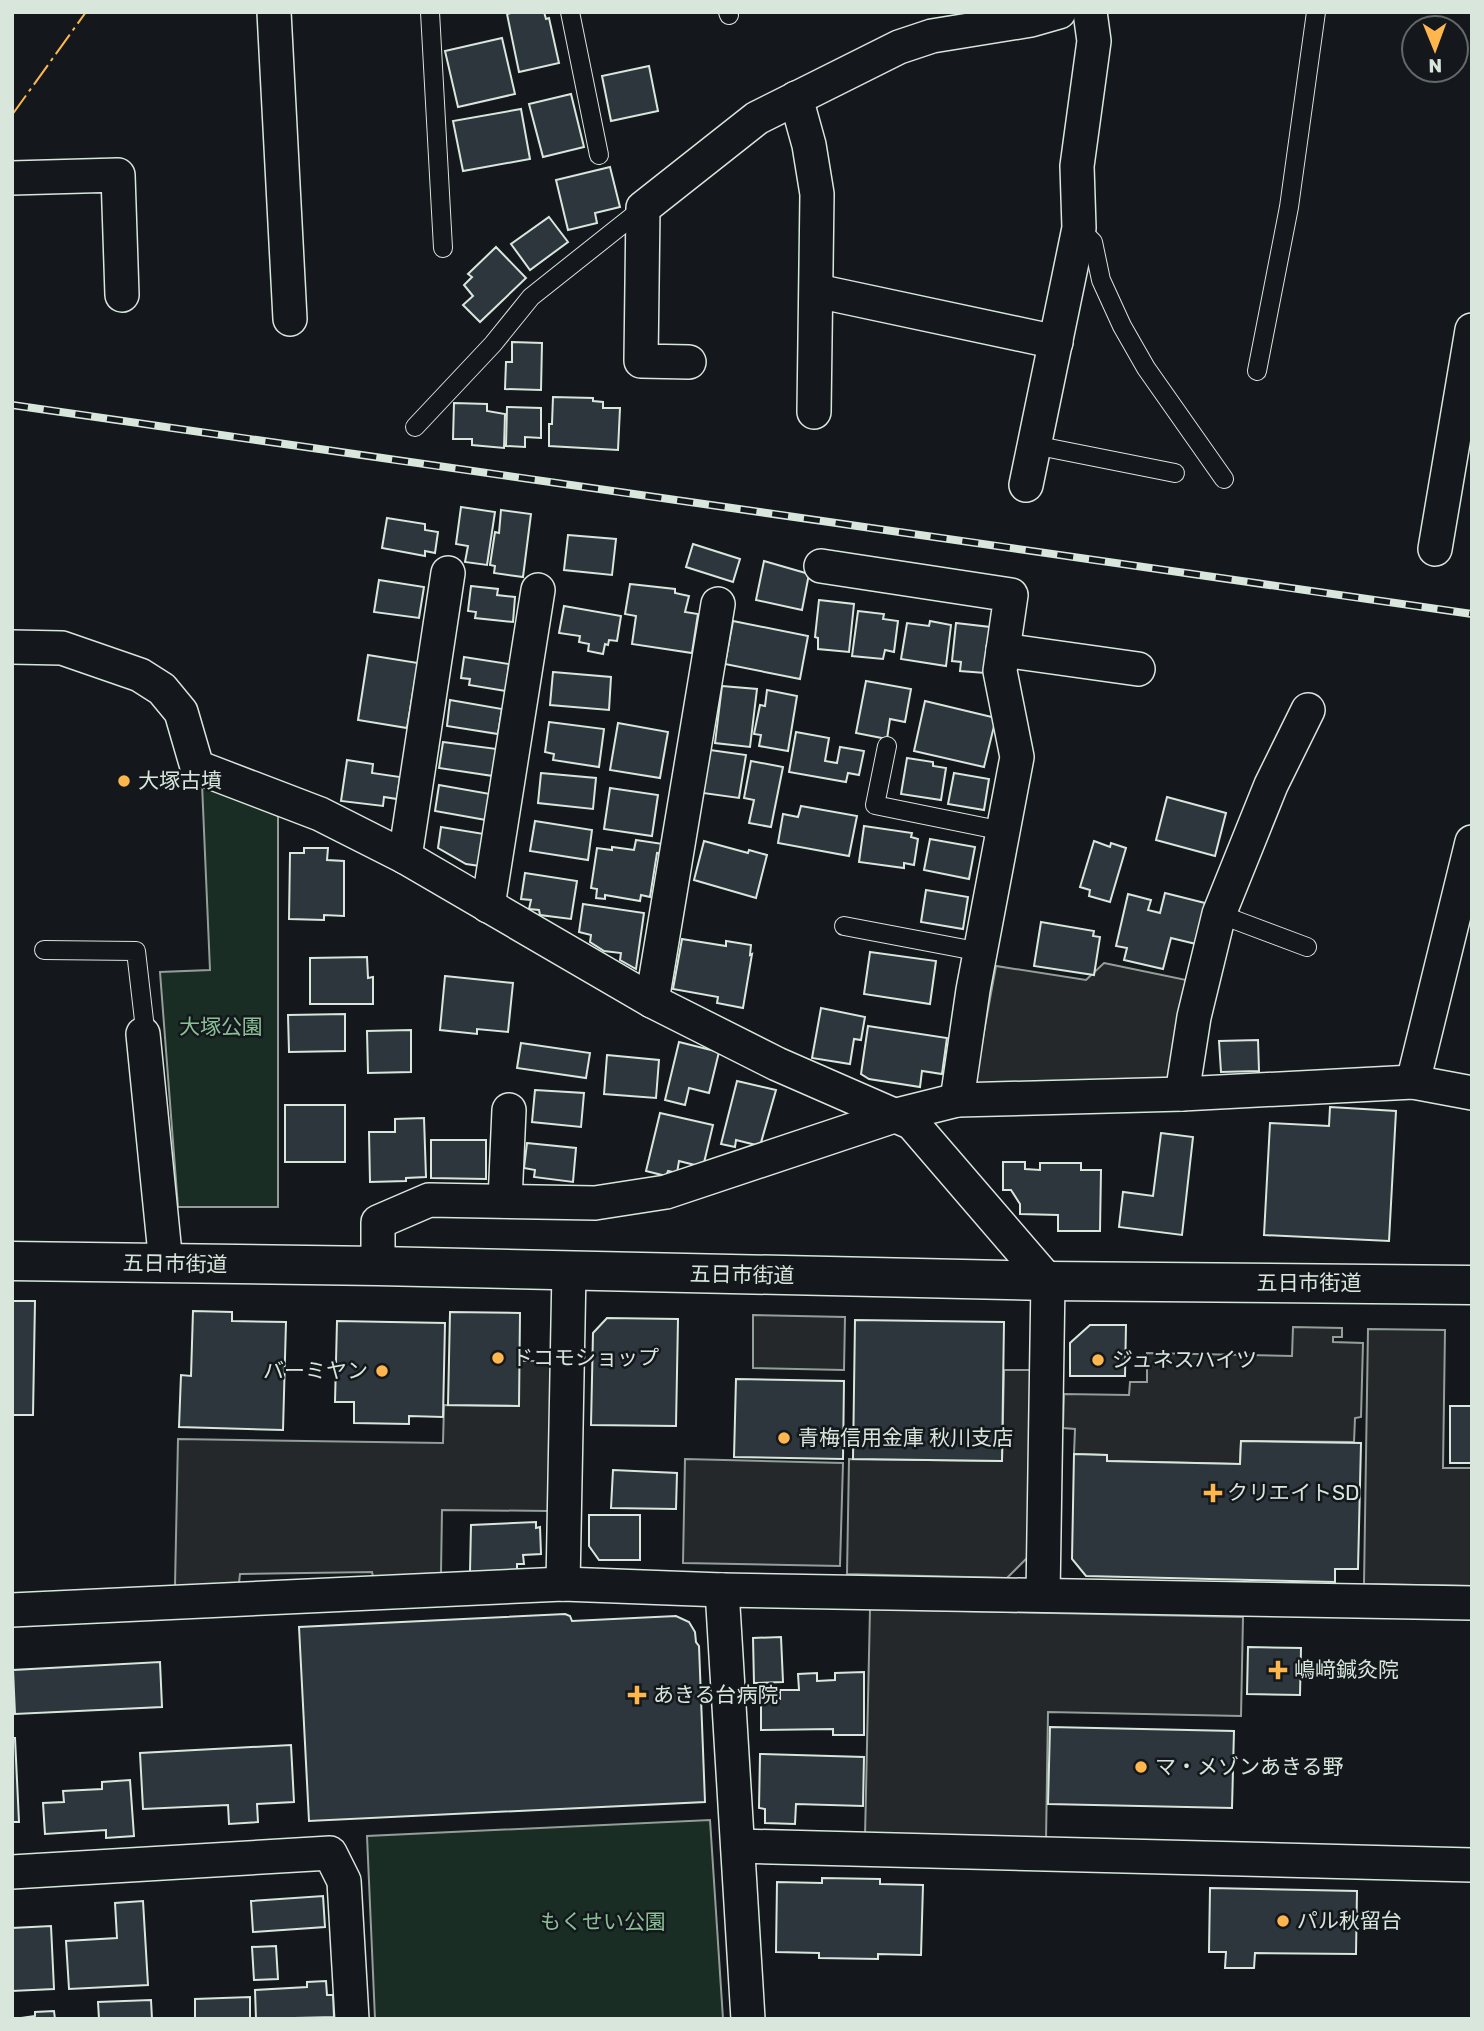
<svg xmlns="http://www.w3.org/2000/svg" width="1484" height="2031" font-family="Rubik,'Noto Sans JP',sans-serif">
<rect width="100%" height="100%" fill="#14181c"/>
<g fill="#1a2d24" stroke="#939e99" stroke-width="2">
<polygon points="202,784 278,816 278,1207 178,1207 160,972 210,970"/>
<polygon points="710,1820 723,2019 375,2019 367,1836"/>
</g>
<g fill="#24282b" stroke="#939e99" stroke-width="2">
<polygon points="1104,963 1191,981 1172,1085 974,1086 996,966 1086,980"/>
<polygon points="753,1315 845,1317 844,1370 753,1368"/>
<polygon points="1293,1327 1342,1328 1342,1337 1333,1337 1333,1342 1363,1343 1361,1417 1355,1418 1354,1442 1241,1441 1240,1464 1107,1461 1107,1455 1074,1454 1075,1429 1063,1428 1064,1394 1129,1395 1130,1382 1147,1382 1147,1353 1292,1356"/>
<polygon points="1368,1329 1445,1330 1443,1468 1472,1468 1472,1586 1364,1584"/>
<polygon points="519,1361 552,1361 549,1511 442,1510 441,1573 373,1577 372,1572 240,1574 239,1583 175,1586 178,1439 443,1443 444,1405 518,1406"/>
<polygon points="1004,1370 1031,1370 1028,1557 1007,1578 847,1574 849,1459 1002,1461"/>
<polygon points="685,1459 843,1463 840,1566 683,1563"/>
<polygon points="870,1609 1243,1617 1241,1716 1048,1712 1046,1841 865,1837"/>
</g>
<g fill="#2c363c" stroke="#d8e6dc" stroke-width="2">
<polygon points="515,12 544,12 546,19 549,18 559,63 519,72 507,14"/>
<polygon points="502,38 515,94 458,107 445,51"/>
<polygon points="649,66 658,111 611,121 602,76"/>
<polygon points="571,94 584,147 543,157 529,104"/>
<polygon points="521,109 530,159 463,171 453,121"/>
<polygon points="610,167 620,207 595,213 597,223 568,230 556,180"/>
<polygon points="549,217 568,242 530,270 511,244"/>
<polygon points="496,247 526,278 480,322 463,305 473,296 464,285 472,277 468,274"/>
<polygon points="512,342 542,343 541,390 505,389 506,362 512,362"/>
<polygon points="553,397 593,398 593,401 603,402 603,408 620,408 618,450 549,446 549,424 552,424"/>
<polygon points="454,403 487,404 487,411 505,414 504,448 472,445 472,439 453,439"/>
<polygon points="507,407 541,408 541,438 525,437 525,447 506,446"/>
<polygon points="461,507 495,512 487,565 465,562 468,546 456,544"/>
<polygon points="501,510 531,514 523,577 494,573 495,566 490,565 495,532 499,533"/>
<polygon points="387,518 425,524 425,530 438,532 435,553 425,551 425,556 382,548"/>
<polygon points="568,535 616,539 612,575 564,570"/>
<polygon points="693,544 740,559 733,582 686,567"/>
<polygon points="764,561 809,574 802,610 756,600"/>
<polygon points="379,580 424,587 419,618 374,612"/>
<polygon points="630,584 675,589 675,593 689,596 685,612 698,614 692,653 632,644 636,616 625,614"/>
<polygon points="471,586 498,589 497,595 515,597 513,622 475,618 476,612 468,611"/>
<polygon points="819,600 854,604 849,652 818,649 818,638 815,637"/>
<polygon points="564,606 621,616 617,641 609,640 608,645 605,644 603,654 588,651 589,644 579,642 580,636 559,633"/>
<polygon points="858,611 884,614 883,619 898,621 894,652 885,650 883,659 852,656"/>
<polygon points="733,621 808,636 800,679 725,664"/>
<polygon points="930,621 951,625 946,666 901,659 907,623 929,626"/>
<polygon points="956,623 990,627 985,673 960,671 961,662 952,661"/>
<polygon points="368,655 418,663 407,728 358,720"/>
<polygon points="464,657 509,664 506,691 469,685 470,679 461,678"/>
<polygon points="553,672 611,677 609,710 550,705"/>
<polygon points="866,681 911,689 905,722 890,719 887,739 856,733"/>
<polygon points="722,686 757,689 750,747 715,743"/>
<polygon points="767,690 797,696 788,751 759,746 761,735 754,734 760,705 765,706"/>
<polygon points="450,700 502,709 498,734 447,726"/>
<polygon points="925,701 996,718 984,767 914,751"/>
<polygon points="549,722 604,729 599,767 553,760 554,754 545,752"/>
<polygon points="618,723 668,732 660,778 610,770"/>
<polygon points="796,732 829,738 825,761 837,763 840,747 864,751 859,775 848,773 846,782 789,772"/>
<polygon points="443,742 497,749 493,776 439,768"/>
<polygon points="710,750 746,755 739,798 703,793"/>
<polygon points="907,758 933,762 933,766 946,768 941,800 901,794"/>
<polygon points="347,760 373,764 372,773 400,777 397,799 384,797 383,806 341,801"/>
<polygon points="751,761 783,767 771,827 749,823 754,800 744,798"/>
<polygon points="541,773 596,778 593,809 538,803"/>
<polygon points="954,773 989,779 984,810 948,804"/>
<polygon points="439,785 490,794 486,820 435,811"/>
<polygon points="610,788 658,795 652,836 604,829"/>
<polygon points="1167,797 1226,813 1215,856 1156,840"/>
<polygon points="801,806 857,816 849,856 778,843 783,814 798,817"/>
<polygon points="535,821 592,830 588,860 530,851"/>
<polygon points="864,826 912,833 911,837 918,839 914,865 904,863 904,868 859,862"/>
<polygon points="441,827 484,834 480,866 466,864 438,848"/>
<polygon points="930,839 975,847 969,879 924,870"/>
<polygon points="636,840 663,844 662,854 657,853 650,897 641,895 640,901 605,895 605,899 596,898 597,889 591,888 597,848 612,850 612,847 634,850"/>
<polygon points="704,841 748,853 749,850 767,855 756,898 694,880"/>
<polygon points="1094,841 1110,847 1111,843 1126,848 1110,902 1089,896 1090,890 1080,887"/>
<polygon points="304,848 328,848 327,860 344,861 344,916 324,915 324,920 289,919 290,853 304,853"/>
<polygon points="525,873 577,881 571,919 540,915 539,910 529,909 531,900 521,899"/>
<polygon points="926,890 968,897 963,929 921,922"/>
<polygon points="1165,893 1205,903 1196,944 1171,938 1163,969 1124,960 1127,948 1116,946 1128,894 1151,900 1148,910 1160,913"/>
<polygon points="583,904 644,913 636,969 620,960 621,953 604,951 590,942 591,935 579,932"/>
<polygon points="1041,922 1094,931 1093,936 1100,937 1094,975 1034,966"/>
<polygon points="682,939 726,946 726,941 751,945 750,955 752,954 743,1008 717,1003 718,997 673,989"/>
<polygon points="870,952 936,961 930,1004 864,994"/>
<polygon points="367,957 368,978 373,977 373,1004 310,1004 310,958"/>
<polygon points="445,976 513,983 508,1032 477,1029 477,1034 440,1030"/>
<polygon points="821,1008 865,1017 861,1040 854,1039 850,1064 812,1058"/>
<polygon points="345,1014 345,1051 289,1052 288,1015"/>
<polygon points="868,1026 947,1038 942,1074 922,1071 920,1087 869,1079 861,1074"/>
<polygon points="411,1030 411,1072 368,1073 367,1031"/>
<polygon points="1258,1040 1259,1071 1221,1072 1219,1041"/>
<polygon points="679,1042 719,1052 709,1093 689,1088 685,1105 665,1100"/>
<polygon points="521,1043 590,1053 586,1078 517,1068"/>
<polygon points="607,1055 659,1060 656,1098 604,1094"/>
<polygon points="737,1081 776,1090 760,1146 736,1140 735,1147 721,1144"/>
<polygon points="535,1090 584,1093 581,1127 532,1122"/>
<rect x="285" y="1105" width="60" height="57"/>
<polygon points="1330,1107 1396,1111 1389,1241 1264,1235 1270,1123 1329,1126"/>
<polygon points="660,1113 713,1125 703,1167 679,1161 677,1173 668,1171 666,1176 646,1171"/>
<polygon points="424,1118 426,1177 406,1178 406,1181 370,1182 369,1132 395,1132 395,1119"/>
<polygon points="1161,1133 1193,1137 1182,1235 1119,1227 1123,1192 1153,1196"/>
<polygon points="431,1140 486,1140 486,1179 431,1178"/>
<polygon points="527,1143 576,1148 573,1182 534,1177 535,1170 524,1168"/>
<polygon points="1003,1162 1025,1162 1025,1169 1040,1170 1040,1163 1081,1163 1081,1170 1101,1170 1100,1231 1058,1231 1058,1215 1020,1214 1020,1204 1011,1190 1003,1190"/>
<polygon points="12,1301 35,1301 33,1415 12,1415"/>
<polygon points="193,1311 232,1312 232,1321 286,1322 283,1430 179,1427 181,1375 191,1376"/>
<polygon points="450,1312 520,1313 519,1406 448,1405"/>
<polygon points="607,1318 678,1319 676,1426 591,1425 593,1333"/>
<polygon points="855,1320 1004,1322 1002,1461 853,1459"/>
<polygon points="337,1321 445,1323 443,1417 409,1416 409,1424 354,1423 354,1402 335,1402"/>
<polygon points="1090,1325 1126,1325 1125,1376 1070,1376 1070,1343"/>
<polygon points="736,1379 844,1381 843,1459 734,1457"/>
<rect x="1450" y="1406" width="22" height="57"/>
<polygon points="1241,1441 1361,1443 1358,1569 1335,1569 1335,1582 1086,1576 1072,1559 1074,1454 1107,1455 1107,1461 1240,1464"/>
<polygon points="613,1470 677,1473 676,1509 611,1508"/>
<polygon points="589,1515 640,1515 640,1560 599,1560 589,1546"/>
<polygon points="536,1522 536,1528 540,1527 541,1554 523,1555 524,1564 517,1564 517,1570 470,1572 471,1525"/>
<polygon points="565,1614 570,1616 572,1621 676,1616 689,1622 695,1632 696,1642 699,1646 705,1802 309,1821 299,1627"/>
<polygon points="781,1637 783,1682 754,1683 753,1638"/>
<polygon points="1248,1647 1301,1648 1300,1695 1247,1694"/>
<polygon points="160,1662 162,1707 15,1714 13,1670"/>
<polygon points="864,1672 864,1735 833,1735 833,1729 761,1730 761,1699 780,1699 780,1690 799,1690 798,1674 817,1673 817,1681 835,1680 835,1673"/>
<polygon points="1050,1727 1234,1731 1232,1808 1048,1804"/>
<polygon points="12,1738 15,1738 19,1822 12,1822"/>
<polygon points="291,1745 294,1802 257,1804 258,1822 229,1824 228,1805 143,1809 140,1753"/>
<polygon points="760,1754 864,1757 863,1806 796,1804 795,1824 765,1823 765,1809 759,1808"/>
<polygon points="130,1780 134,1836 106,1838 106,1830 45,1834 43,1803 64,1802 63,1791 102,1789 102,1782"/>
<polygon points="822,1878 880,1879 880,1884 923,1885 921,1955 878,1954 878,1959 819,1958 819,1953 776,1952 777,1882 822,1883"/>
<polygon points="1210,1888 1357,1891 1356,1954 1255,1953 1254,1968 1225,1968 1226,1952 1209,1952"/>
<polygon points="323,1896 325,1927 253,1932 251,1901"/>
<polygon points="143,1901 148,1985 69,1989 66,1941 117,1938 115,1903"/>
<polygon points="51,1926 54,1989 12,1991 12,1928"/>
<polygon points="276,1946 278,1979 254,1980 252,1947"/>
<polygon points="326,1981 327,1995 333,1995 334,2017 256,2019 255,1990 307,1987 307,1982"/>
<polygon points="250,1997 250,2019 195,2019 195,1999"/>
<polygon points="151,2000 152,2019 99,2019 98,2002"/>
<polygon points="54,2011 55,2019 14,2019 35,2016 35,2012"/>
</g>
<g fill="none" stroke-linecap="round" stroke-linejoin="round">
<g stroke="#d8e6dc" stroke-width="20">
<g id="service">
<polyline points="430,12 443,248"/>
<polyline points="570,12 599,155"/>
<polyline points="728,12 729,15"/>
<polyline points="1079,228 1093,242 1101,280 1122,326 1146,368 1224,479"/>
<polyline points="1257,371 1289,207 1316,12"/>
<polyline points="415,427 493,344 531,297 643,208"/>
<polyline points="1034,445 1175,473"/>
<polyline points="887,746 875,805 1003,831"/>
<polyline points="1219,914 1307,947"/>
<polyline points="844,926 981,952"/>
<polyline points="44,950 136,951 145,1029 143,1034"/>
</g>
</g>
<g stroke="#d8e6dc" stroke-width="36">
<g id="minor">
<polyline points="274,12 290,319"/>
<polyline points="796,98 809,145 817,194 814,412"/>
<polyline points="12,178 118,175 122,295"/>
<polyline points="817,291 1056,342"/>
<polyline points="689,362 641,361 643,208 757,118 899,47 932,36 1031,20 1059,12"/>
<polyline points="1026,485 1079,228 1077,166 1094,41 1090,12"/>
<polyline points="1435,549 1472,330"/>
<polyline points="821,566 1011,595 1000,671 1017,757 973,990 957,1100"/>
<polyline points="12,647 62,648 140,675 162,689 181,712 197,767 320,814 405,857 652,1001 777,1064 912,1123 1048,1281 1043,1595"/>
<polyline points="1003,650 1138,669"/>
<polyline points="405,857 448,573"/>
<polyline points="488,906 538,590"/>
<polyline points="652,1001 718,604"/>
<polyline points="143,1034 166,1264"/>
<polyline points="1413,1082 1472,842"/>
<polyline points="1182,1094 1194,1017 1219,914 1271,785 1308,710"/>
<polyline points="505,1201 509,1110"/>
<polyline points="378,1266 378,1222 429,1200 595,1203 666,1192 897,1115 957,1100 1182,1094 1413,1082 1472,1093"/>
<polyline points="563,1584 569,1271"/>
<polyline points="722,1590 748,2019"/>
<polyline points="12,1610 563,1584 722,1590 1472,1603"/>
<polyline points="738,1846 1472,1865"/>
<polyline points="12,1872 330,1853 344,1881 352,2019"/>
</g>
</g>
<g stroke="#d8e6dc" stroke-width="41">
<polyline id="primary" points="12,1261 378,1266 1048,1281 1472,1285"/>
</g>
<use href="#service" stroke="#14181c" stroke-width="18"/>
<use href="#minor" stroke="#14181c" stroke-width="33"/>
<use href="#primary" stroke="#14181c" stroke-width="38"/>
<g stroke="#d8e6dc" stroke-width="8">
<polyline id="rail" points="12,405 1472,614"/>
</g>
<use href="#rail" stroke="#14181c" stroke-width="5" stroke-dasharray="16" stroke-linecap="butt"/>
<polyline stroke="#ffb74d" stroke-width="2" stroke-dasharray="24 5 3.5 5" stroke-linecap="butt" points="12,115 86,12"/>
</g>
<g fill="#ffb74d" stroke="#14181c" stroke-width="2.5">
<circle cx="124" cy="781" r="7"/>
<circle cx="498" cy="1358" r="7"/>
<circle cx="1098" cy="1360" r="7"/>
<circle cx="382" cy="1371" r="7"/>
<circle cx="784" cy="1438" r="7"/>
<path d="M1209.5 1482.5h7v7h7v7h-7v7h-7v-7h-7v-7h7z"/>
<path d="M1274.5 1659.5h7v7h7v7h-7v7h-7v-7h-7v-7h7z"/>
<path d="M633.5 1684.5h7v7h7v7h-7v7h-7v-7h-7v-7h7z"/>
<circle cx="1141" cy="1767" r="7"/>
<circle cx="1283" cy="1921" r="7"/>
</g>
<g text-anchor="middle" stroke-width="5" stroke-linejoin="round" paint-order="stroke">
<g font-size="21" fill="#d8e6dc" stroke="#14181c" text-anchor="start">
<text x="138" y="788">大塚古墳</text>
<text x="512" y="1365">ドコモショップ</text>
<text x="1112" y="1367">ジュネスハイツ</text>
<text x="368" y="1378" text-anchor="end">バーミヤン</text>
<text x="798" y="1445">青梅信用金庫 秋川支店</text>
<text x="1227" y="1500">クリエイトSD</text>
<text x="1294" y="1677">嶋﨑鍼灸院</text>
<text x="653" y="1702">あきる台病院</text>
<text x="1155" y="1774">マ・メゾンあきる野</text>
<text x="1297" y="1928">パル秋留台</text>
</g>
<g font-size="21" fill="#8ac095" stroke="#14181c">
<text x="221" y="1034">大塚公園</text>
<text x="603" y="1929">もくせい公園</text>
</g>
<g font-size="21" fill="#d8e6dc" stroke="#14181c">
<text transform="translate(175 1264) rotate(1)" y="7">五日市街道</text>
<text transform="translate(742 1275) rotate(1)" y="7">五日市街道</text>
<text x="1309" y="1290">五日市街道</text>
</g>
</g>
<rect width="1484" height="2031" fill="none" stroke="#d8e6dc" stroke-width="28"/>
<g transform="translate(1435 49) rotate(179)"><circle r="33" fill="#14181c" stroke="#626a69" stroke-width="2"/>
<path d="M0-5L12 26L0 18L-12 26Z" fill="#ffb74d"/>
<text y="-10" font-size="19" font-weight="bold" text-anchor="middle" fill="#d8e6dc">N</text>
</g>
</svg>
